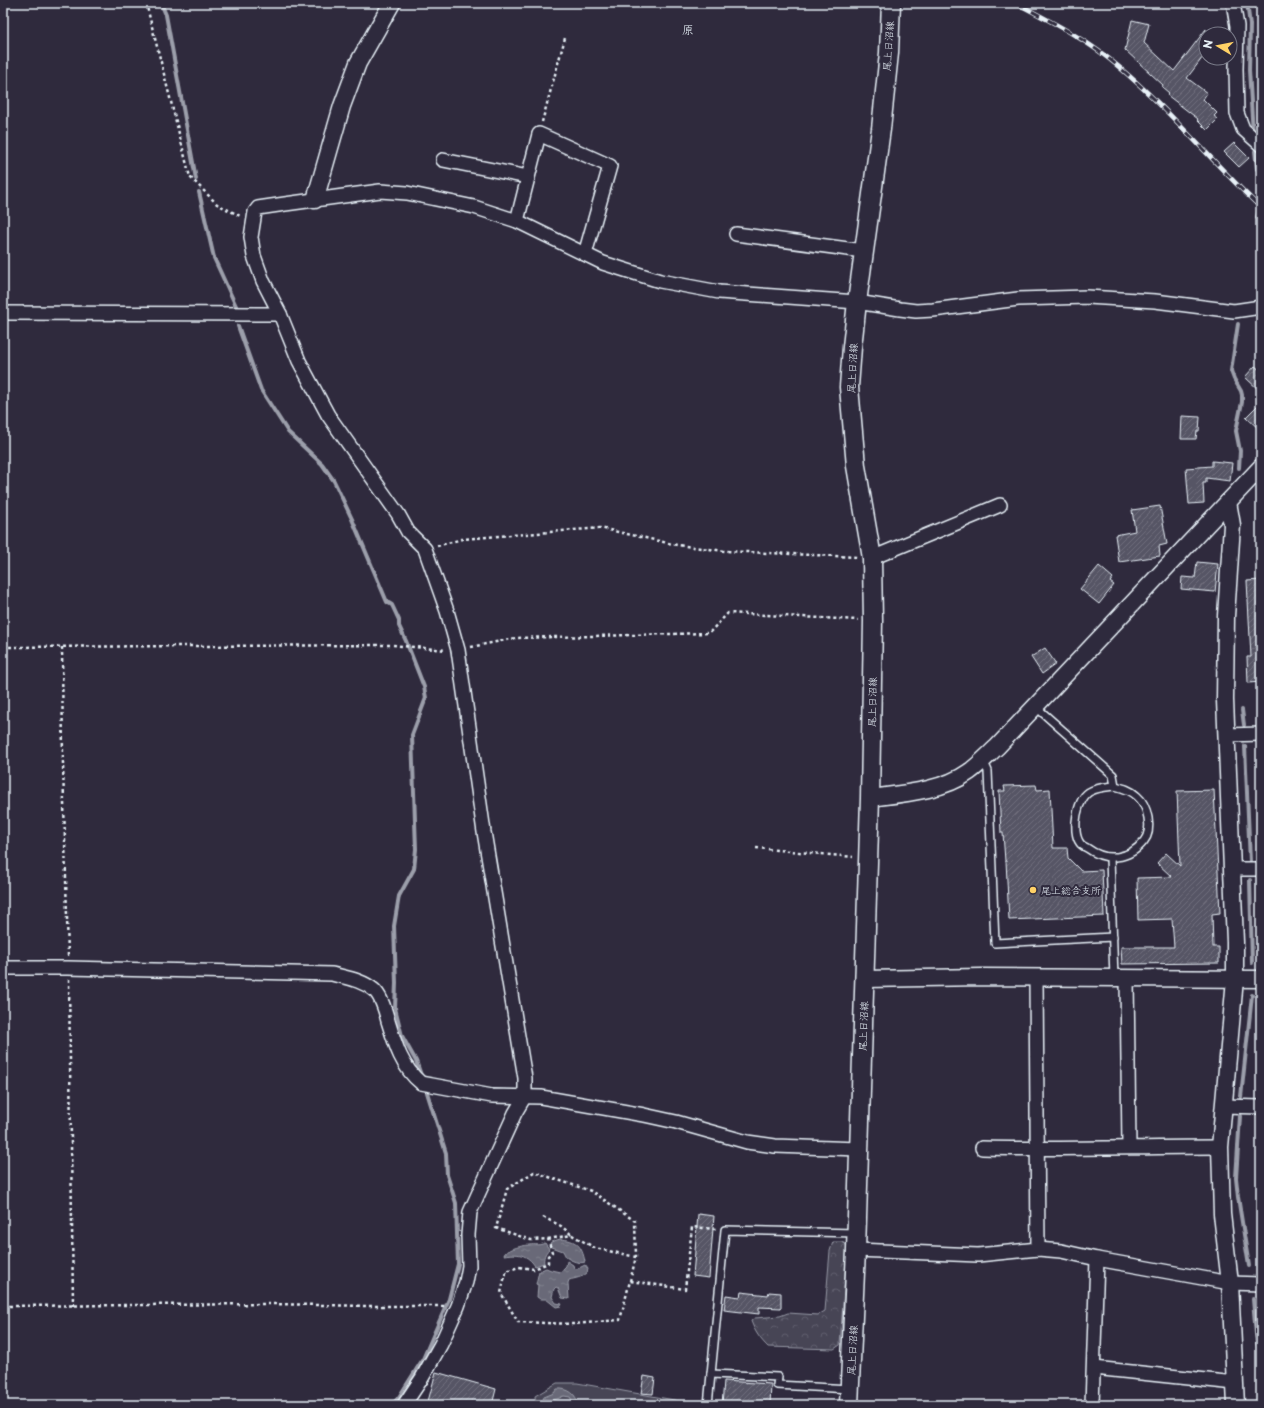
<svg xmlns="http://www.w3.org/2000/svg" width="1264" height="1408" font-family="'Playpen Sans','Klee One',sans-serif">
<defs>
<pattern id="forest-crowns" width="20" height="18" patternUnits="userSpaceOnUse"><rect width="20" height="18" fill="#464455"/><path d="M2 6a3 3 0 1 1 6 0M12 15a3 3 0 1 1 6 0" fill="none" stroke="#615f6e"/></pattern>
<pattern id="water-ripples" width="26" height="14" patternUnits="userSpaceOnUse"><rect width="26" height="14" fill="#696978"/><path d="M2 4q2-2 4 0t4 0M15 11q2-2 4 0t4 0" fill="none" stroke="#7e7f8c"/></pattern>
<pattern id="building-hatch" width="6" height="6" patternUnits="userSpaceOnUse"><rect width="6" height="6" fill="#575565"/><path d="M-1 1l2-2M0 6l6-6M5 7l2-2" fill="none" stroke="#6f6e7c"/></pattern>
</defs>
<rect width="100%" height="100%" fill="#2f2a3d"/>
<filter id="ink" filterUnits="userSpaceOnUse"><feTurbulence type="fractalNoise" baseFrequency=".025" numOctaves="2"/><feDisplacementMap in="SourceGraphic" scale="8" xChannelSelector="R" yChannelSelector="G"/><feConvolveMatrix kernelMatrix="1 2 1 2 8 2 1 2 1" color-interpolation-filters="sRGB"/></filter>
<g filter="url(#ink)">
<polygon fill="#464455" stroke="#979aa6" points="557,1383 577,1383 703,1405 536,1405 535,1396"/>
<path fill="url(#forest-crowns)" stroke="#979aa6" d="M 833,1242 L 842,1242 L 847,1245 L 840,1345 L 834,1349 L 768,1347 C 760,1339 755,1332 751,1321 L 755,1318 L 780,1316 L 788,1313 L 818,1315 L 825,1311 L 830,1251 Z"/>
<g fill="url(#water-ripples)" stroke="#9c9fab">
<path d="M 560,1239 C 576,1240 582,1245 585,1262 C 580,1264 571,1261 566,1257 C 565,1255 564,1253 563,1251 L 552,1247 L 550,1244 L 551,1242 Z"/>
<path d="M 545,1243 L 549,1249 C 545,1253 543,1258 544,1263 L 535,1266 C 527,1254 518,1253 504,1255 L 505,1253 C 512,1248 520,1246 529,1245 C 536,1244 539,1246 545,1243 Z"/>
<path d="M 567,1261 L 573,1265 L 574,1268 L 577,1269 L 585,1265 L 588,1269 L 587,1273 C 581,1278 576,1278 569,1280 L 568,1283 L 569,1299 L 562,1298 L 558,1288 L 556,1287 L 554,1289 L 552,1297 L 556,1303 L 562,1304 L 561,1306 L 556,1307 L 546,1299 L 540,1299 L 537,1297 L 538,1285 L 536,1284 L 539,1271 L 546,1268 L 551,1270 L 560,1272 L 566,1266 Z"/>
<path d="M 557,1389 C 568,1388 577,1394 578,1405 L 575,1405 L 570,1397 L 564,1396 C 558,1399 550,1402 543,1399 L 544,1397 L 554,1393 Z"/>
</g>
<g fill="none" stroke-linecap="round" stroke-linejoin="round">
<g stroke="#9c9fab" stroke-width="4">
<polyline points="161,3 166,15 196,179"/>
<polyline points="1247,3 1250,25 1249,70 1253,134"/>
<polyline points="1255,151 1257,169"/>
<polyline points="199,192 214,258 236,306"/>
<polyline points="1257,218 1258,213"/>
<polyline points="1238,324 1231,371 1234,379 1241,391 1242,395 1242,402 1236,431 1240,451 1239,468"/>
<polyline points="238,326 261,390 288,432 322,464 334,481 352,519 387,602 392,605 399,620 399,626 406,641 424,687 426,698 412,735 416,849 414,869 399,896 394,926 396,983 395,1008 402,1036 416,1061 422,1078"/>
<polyline points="1242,710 1244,725"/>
<polyline points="1245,746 1250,862"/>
<polyline points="1250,880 1252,963"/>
<polyline points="1241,1097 1252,995"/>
<polyline points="1240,1116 1236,1178 1238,1197 1249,1266"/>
<polyline points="1253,1299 1256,1335 1261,1363"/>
<polyline points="392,1405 399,1397 423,1359 449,1299 458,1264 456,1203 447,1175 446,1153 425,1086"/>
</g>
</g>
<g fill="url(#building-hatch)" stroke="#e8f1f8">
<polygon points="1132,20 1149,24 1144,43 1174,71 1206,29 1206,53 1187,78 1207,93 1203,99 1217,113 1214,116 1218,119 1207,130 1197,120 1198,119 1167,95 1169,93 1162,87 1163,85 1125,50"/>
<polygon points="1234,143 1249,158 1239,167 1224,152"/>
<polygon points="1255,366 1261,371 1261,392 1245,377"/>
<polygon points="1261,402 1261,431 1246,417"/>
<polygon points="1182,416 1200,417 1199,431 1197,431 1196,439 1181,439"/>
<polygon points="1212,461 1232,463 1230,481 1206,478 1206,483 1203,483 1204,503 1189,504 1186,468 1212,466"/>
<polygon points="1160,506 1167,544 1159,546 1160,556 1119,562 1115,535 1135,531 1132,510"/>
<polygon points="1197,562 1218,564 1215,592 1181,589 1182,577 1195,578"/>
<polygon points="1099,566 1113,578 1110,582 1114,585 1099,604 1080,589"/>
<polygon points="1261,580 1261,682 1248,683 1247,657 1251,657 1247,581"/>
<polygon points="1045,648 1056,664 1042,674 1031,657"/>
<polygon points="1036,785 1037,790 1050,789 1053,848 1067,848 1068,858 1081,871 1102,870 1104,916 1009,920 1006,861 1005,861 1003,833 1001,833 999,791 1005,791 1004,786"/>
<polygon points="1214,790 1220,913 1212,914 1213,947 1219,947 1219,963 1122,964 1121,947 1174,947 1172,919 1138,920 1137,878 1172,877 1157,863 1166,853 1180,866 1177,791"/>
<polygon points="698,1214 714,1216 709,1278 693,1276"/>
<polygon points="741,1292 768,1295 769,1292 781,1293 781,1308 759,1307 759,1314 724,1310 726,1295 740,1297"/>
<polygon points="436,1372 496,1389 492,1405 427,1405"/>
<polygon points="644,1376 655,1378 653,1394 641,1393"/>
<polygon points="724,1381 771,1384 770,1405 722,1405"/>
</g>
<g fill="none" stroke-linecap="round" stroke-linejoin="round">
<g stroke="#e8f1f8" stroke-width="10">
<g id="service">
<polyline points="1035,706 1113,775 1115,786"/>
<polyline points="983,760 988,771 995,943 1113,937"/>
<path d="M 1115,786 C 1123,788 1131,790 1137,796 C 1148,805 1153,830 1144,841 C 1129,860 1106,862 1087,848 C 1085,847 1081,845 1080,843 C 1071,831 1077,797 1091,791 C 1099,787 1107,787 1115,786 Z"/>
<polyline points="1110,858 1114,979"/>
<polyline points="711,1374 778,1377 777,1385 850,1389"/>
<polyline points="708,1405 725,1230 857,1233"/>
</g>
</g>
<g stroke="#e8f1f8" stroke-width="16">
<g id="minor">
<polyline points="1233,3 1237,26 1236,69 1237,113 1243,129 1261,145"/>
<polyline points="443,160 528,177"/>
<polyline points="517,221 539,134 610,166 585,254"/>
<polyline points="736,234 863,251"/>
<polyline points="3,313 280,314"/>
<polyline points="872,558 1000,505"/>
<polyline points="1227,735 1261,734"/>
<polyline points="1233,869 1261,869"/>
<path d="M 3,968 L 68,968 L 332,974 C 347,978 362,980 374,990 C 381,996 386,1013 388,1021 C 395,1044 402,1068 421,1083 L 492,1096 L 541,1097 L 644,1115 L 676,1122 L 747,1142 L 775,1146 L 859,1149"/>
<polyline points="1036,977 1038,1249"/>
<polyline points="1127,978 1129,1147"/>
<polyline points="1223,1106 1261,1107"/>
<path d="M 982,1148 C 1061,1150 1141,1147 1220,1147"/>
<polyline points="856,1250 978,1255 1038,1249 1061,1251 1097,1259 1230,1283 1261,1284"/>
<polyline points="1094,1368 1235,1383"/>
<polyline points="404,1405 422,1378 441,1344 458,1306 466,1282 469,1266 468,1235 470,1212 515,1113 525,1096 525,1078 484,832 458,650 447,611 425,549 408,532 398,514 328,415 299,361 280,314 263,281 254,256 251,237 255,212 258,208 285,204 380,191 407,193 474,207 517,221 603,263 660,281 719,292 857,302 900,309 916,311 933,310 1018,299 1087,297 1155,301 1234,311 1261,307"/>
<polyline points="1092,1405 1097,1259"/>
</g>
</g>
<g stroke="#e8f1f8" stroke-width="19">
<g id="tertiary">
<polyline points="315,200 342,106 358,63 392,3"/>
<polyline points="1228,502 1232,525 1226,616 1225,700 1235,942 1235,979 1220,1147 1222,1214 1230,1283 1236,1405"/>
<path d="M 870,798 C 901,794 943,791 969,772 C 979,765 988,755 997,747 L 1261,467"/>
<polyline points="865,979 982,977 1261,979"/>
</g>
</g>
<g stroke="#e8f1f8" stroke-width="21">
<polyline id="secondary" points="849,1405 856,1250 870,798 873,621 872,558 856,466 849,387 852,347 857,302 881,129 889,53 891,3"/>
</g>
<g stroke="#e8f1f8" stroke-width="2.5" stroke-dasharray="3 3" stroke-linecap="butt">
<polyline points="146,3 190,177 217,204 242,217"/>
<polyline points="542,122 565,38"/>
<polyline points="437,546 462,539 600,528 677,545 725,551 857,557"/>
<polyline points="3,647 392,645 446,650"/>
<polyline points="62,647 63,764 68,956"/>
<polyline points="471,647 516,638 709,633 728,613 858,620"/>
<polyline points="756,848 853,857"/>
<polyline points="69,979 73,1306"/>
<polyline points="543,1217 561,1226 572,1235"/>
<polyline points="548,1239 572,1235 595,1248 636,1257"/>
<polyline points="630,1281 636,1257 635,1221 591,1191 534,1172 507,1189 496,1228 531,1240 548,1239 552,1252 548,1256 548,1263 534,1269 519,1267 506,1271 501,1293 518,1322 573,1324 620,1320 630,1281 685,1289 692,1227 716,1229"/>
<polyline points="3,1306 273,1304 368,1306 444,1306"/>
</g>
<use href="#service" stroke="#2f2a3d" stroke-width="7"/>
<use href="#minor" stroke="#2f2a3d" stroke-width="13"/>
<use href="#tertiary" stroke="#2f2a3d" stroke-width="16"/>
<use href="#secondary" stroke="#2f2a3d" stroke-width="18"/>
<g stroke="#e8f1f8" stroke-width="4.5">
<path id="rail" d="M 1016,3 C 1052,22 1088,40 1119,67 C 1170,110 1213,163 1261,208"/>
</g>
<use href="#rail" stroke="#2f2a3d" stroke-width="3" stroke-dasharray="9" stroke-linecap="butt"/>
</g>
</g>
<circle fill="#ffd166" stroke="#2f2a3d" stroke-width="1.5" cx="1033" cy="890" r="4"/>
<g text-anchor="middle" stroke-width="4" stroke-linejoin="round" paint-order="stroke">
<g font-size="10" fill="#e8f1f8" stroke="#2f2a3d">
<text transform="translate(888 46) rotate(-86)" y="4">尾上日沼線</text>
<text transform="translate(852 368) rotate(-87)" y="4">尾上日沼線</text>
<text transform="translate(872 702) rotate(-89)" y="4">尾上日沼線</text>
<text transform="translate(863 1026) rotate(-88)" y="4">尾上日沼線</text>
<text transform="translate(852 1350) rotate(-87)" y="4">尾上日沼線</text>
</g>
<g font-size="10" fill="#e8f1f8" stroke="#2f2a3d" text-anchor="start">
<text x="1041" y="894">尾上総合支所</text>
</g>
<g font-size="12" fill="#e8f1f8" stroke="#2f2a3d">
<text x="688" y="34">原</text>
</g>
</g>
<rect width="1264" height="1408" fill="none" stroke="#2f2a3d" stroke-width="16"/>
<rect x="8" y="8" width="1248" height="1392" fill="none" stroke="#e8f1f8" stroke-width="1.5" filter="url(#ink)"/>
<g transform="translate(1218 46) rotate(280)"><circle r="19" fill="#2f2a3d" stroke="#797a88"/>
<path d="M0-3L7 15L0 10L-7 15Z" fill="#ffd166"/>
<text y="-6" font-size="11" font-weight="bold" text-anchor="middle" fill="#e8f1f8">N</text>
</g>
</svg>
